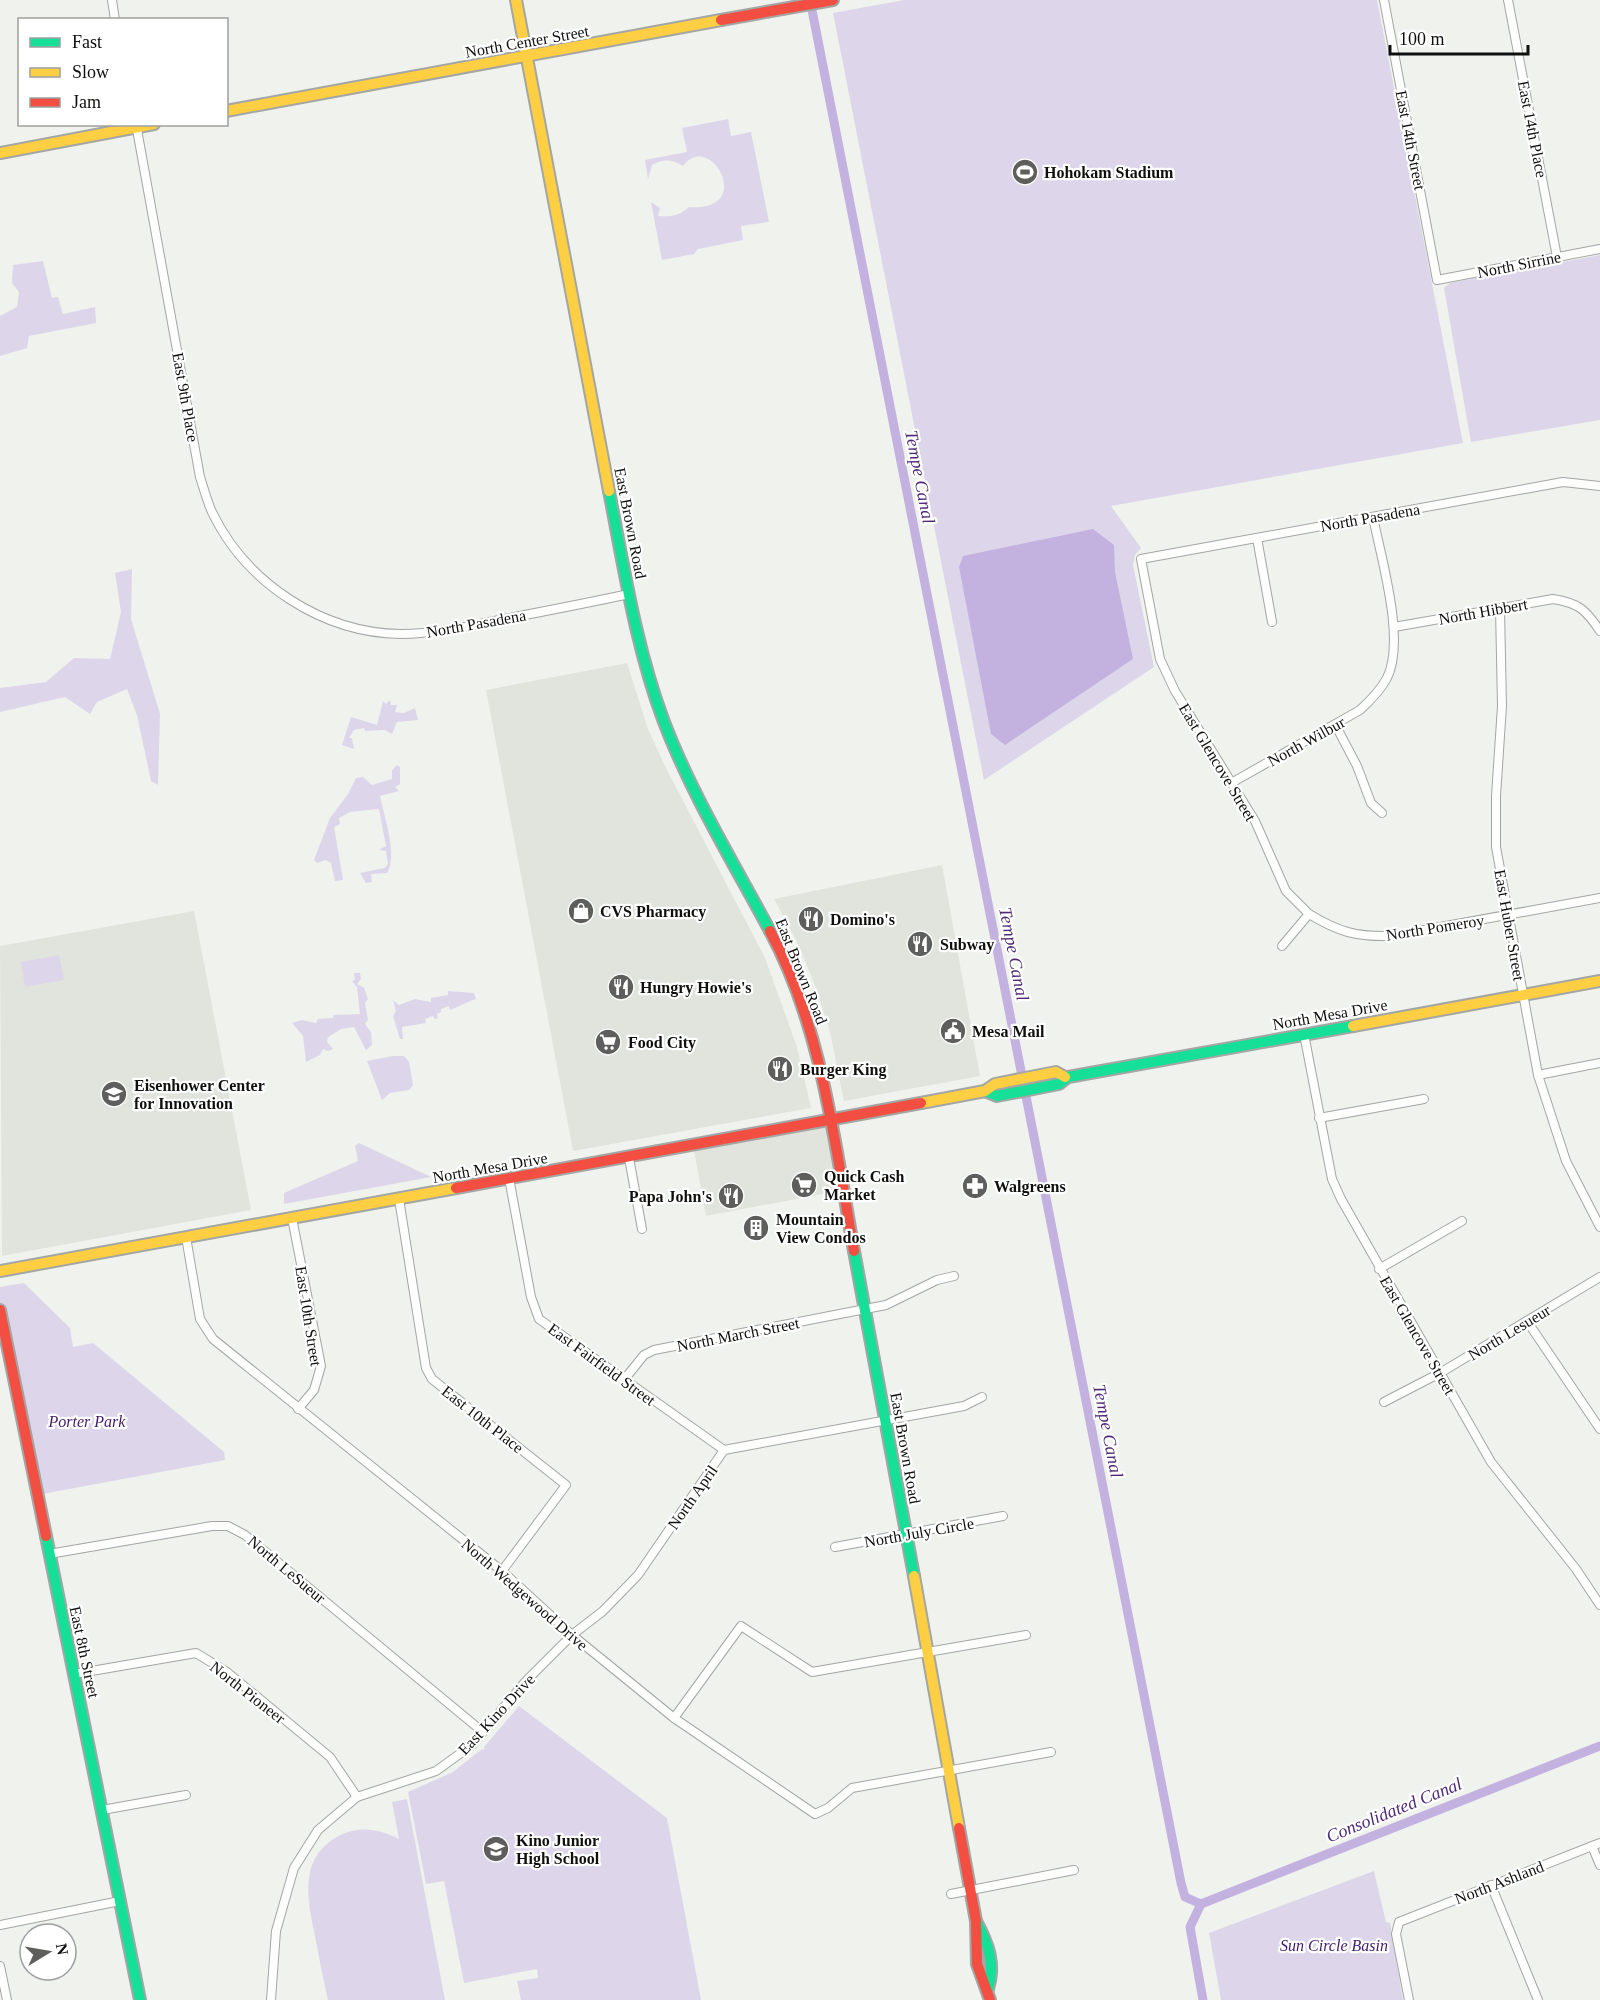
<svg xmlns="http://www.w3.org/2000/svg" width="1600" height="2000" font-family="Georgia,serif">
<rect width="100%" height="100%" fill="#f0f2ee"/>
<g fill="#e1e4dc">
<polygon points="627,663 648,729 666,768 765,958 797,1047 811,1108 573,1151 486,690"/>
<polygon points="942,865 980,1076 844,1101 830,1032 816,988 798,944 774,899"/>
<polygon points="194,911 251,1210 2,1256 0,946"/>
<polygon points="832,1119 844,1190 706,1216 693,1145"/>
</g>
<g fill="#ddd6eb">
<polygon points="904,0 1377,0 1463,443 1111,506 1141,548 1135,555 1133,565 1154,667 984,780 833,13"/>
<path d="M 728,119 L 731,136 L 751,132 L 769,222 L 741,226 L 743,240 L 698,249 L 694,254 L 662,260 L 651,202 L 660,208 L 658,216 C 672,217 679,216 689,207 C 757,212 710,129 683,166 C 671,159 664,159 652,165 L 648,179 L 645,160 L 687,152 L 682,128 Z"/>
<polygon points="1600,255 1600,420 1471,442 1444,288 1450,283"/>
<polygon points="43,261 52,298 58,297 63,314 95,307 96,323 29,336 27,348 0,356 0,316 17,307 19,292 12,283 13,265"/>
<polygon points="132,569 131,619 160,714 158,785 151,781 137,715 127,689 97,702 90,714 65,697 0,712 0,688 46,682 74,658 110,659 121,612 115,573"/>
<polygon points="390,700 391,705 397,705 395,712 404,713 415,708 418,720 397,722 392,734 385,730 365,731 364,728 354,730 349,738 352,738 354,749 342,745 351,717 377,725 383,701 386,704"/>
<path d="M 397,765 L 400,767 L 400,784 L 395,787 L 399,791 L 380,796 C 384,816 398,856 387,873 L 371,874 L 372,882 L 366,883 L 360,873 L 385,868 L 388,864 L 386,851 L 379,850 L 386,846 L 379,809 L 350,812 L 339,818 L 340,824 L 334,827 L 343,880 L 335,881 L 331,863 L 326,860 L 317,863 L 314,860 L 330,818 L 348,794 L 356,778 L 363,777 L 372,785 L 392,779 L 392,770 Z"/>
<polygon points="59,955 64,980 25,987 21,962"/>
<polygon points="354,973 360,973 361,979 357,984 364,988 368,999 365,1003 368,1020 365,1024 371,1032 372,1045 366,1050 354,1027 341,1029 328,1037 327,1042 333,1049 328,1051 323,1049 320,1055 306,1062 303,1036 292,1023 302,1020 316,1023 318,1019 333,1018 334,1015 360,1014 357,987 352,981 355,980"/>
<path d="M 448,991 L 474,993 L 476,999 C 466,1002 459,1007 450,1010 L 449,1006 L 441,1009 L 441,1012 L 437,1014 L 438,1018 L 435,1019 L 433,1016 L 425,1019 L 426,1023 L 402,1027 L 403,1039 L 400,1039 L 393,1016 L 396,1011 L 393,1000 L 399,1005 L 415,999 L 431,1002 L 431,998 L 448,995 Z"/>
<polygon points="393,1056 404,1056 409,1062 413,1085 409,1090 390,1093 382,1100 367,1061"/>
<polygon points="359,1143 431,1177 284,1204 284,1193 358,1161 355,1146"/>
<polygon points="24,1283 70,1328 73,1347 93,1343 224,1452 225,1460 37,1495 0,1310 0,1287"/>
<polygon points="519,1706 667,1818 701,2000 521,2000 517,1981 538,1978 537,1969 464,1983 444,1881 426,1884 408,1792 453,1772 482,1749 484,1750 484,1747"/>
<path d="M 407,1799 L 445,2000 L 328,2000 C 323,1979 319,1957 315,1936 C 308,1900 298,1859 337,1837 C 358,1825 379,1829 399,1839 L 392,1802 Z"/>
<polygon points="1374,1871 1386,1922 1390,1923 1403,2000 1221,2000 1209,1933"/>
</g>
<polygon fill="#c3b2df" points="1093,529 1114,545 1115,572 1133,659 1005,745 991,734 959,567 963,556"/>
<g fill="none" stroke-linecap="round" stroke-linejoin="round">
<g stroke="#c3b2df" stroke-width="9">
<polyline points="810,0 1181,1883 1185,1897 1201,1904"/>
<polyline points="1201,1904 1600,1746"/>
<polyline points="1201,1904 1190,1927 1203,2000"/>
</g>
<g stroke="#a4a6a3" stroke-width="10">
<g id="street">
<polyline points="112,0 115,20"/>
<polyline points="1384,0 1437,280 1600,249"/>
<polyline points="1508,0 1557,257"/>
<path d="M 136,124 L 200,477 C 204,489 207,501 212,512 C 246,583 322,633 401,634 C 435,634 470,626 504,619 C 546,611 587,603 629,594"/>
<polyline points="1257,538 1272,622"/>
<polyline points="1500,609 1502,706 1496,796 1496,847 1538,1075 1566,1161 1600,1227"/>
<path d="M 1394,627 L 1553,599 C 1579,603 1586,610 1600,631"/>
<polyline points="1336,726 1357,766 1371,803 1382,813"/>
<path d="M 1233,782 L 1360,710 C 1371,700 1380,691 1387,678 C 1406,640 1381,558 1373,517"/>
<path d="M 1309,914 C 1339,932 1356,937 1391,936 L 1600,898"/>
<polyline points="1282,946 1309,914 1286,891 1255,821 1175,691 1160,659 1141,559 1563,482 1600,486"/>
<polyline points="1304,1034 1332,1179 1341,1199 1491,1462 1576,1569 1600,1605"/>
<polyline points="1538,1075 1600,1063"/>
<polyline points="1319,1118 1424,1099"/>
<polyline points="629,1158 642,1229"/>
<polyline points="509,1178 531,1297 539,1319 724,1450"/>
<polyline points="399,1199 426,1368 432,1379 566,1485 502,1571"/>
<polyline points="292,1218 321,1366 314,1390 298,1409"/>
<polyline points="186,1237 200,1319 213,1339 502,1571 572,1635 674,1718 815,1814 828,1808 852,1788 1051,1752"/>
<polyline points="1379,1269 1462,1221"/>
<polyline points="1527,1321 1600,1429"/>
<polyline points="623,1381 644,1355 654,1350 886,1305 937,1280 954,1276"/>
<polyline points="1384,1402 1440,1373 1600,1277"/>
<polyline points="835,1547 1003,1516"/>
<polyline points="49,1554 212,1526 228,1526 245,1535 483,1732"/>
<polyline points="74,1674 196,1653 227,1672 330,1757 357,1797"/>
<polyline points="674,1718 741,1626 812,1672 1026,1635"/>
<polyline points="102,1810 186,1795"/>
<polyline points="1592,1846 1600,1865"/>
<polyline points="1491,1885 1538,2000"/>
<polyline points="951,1894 1074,1870"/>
<polyline points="0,1925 120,1901"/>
<polyline points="0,1966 7,2000"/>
<polyline points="271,2000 276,1931 294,1868 318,1830 357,1797 436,1771 472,1745 525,1682 572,1635 603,1611 638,1575 724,1450 964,1406 982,1397"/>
<polyline points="1409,2000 1396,1934 1399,1922 1600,1843"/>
</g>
</g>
<g stroke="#a4a6a3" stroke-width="14">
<g id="fast">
<path d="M 609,491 C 624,568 636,648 664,722 C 692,795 733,862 770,931"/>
<polyline points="985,1091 997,1096 1059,1084 1068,1077 1353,1026"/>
<polyline points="854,1251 914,1576"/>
<polyline points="46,1536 140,2000"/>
<path d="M 976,1921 C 988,1943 996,1964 988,1989"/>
</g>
</g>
<g stroke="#a4a6a3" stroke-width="14">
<g id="slow">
<polyline points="516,0 609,491"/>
<polyline points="226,111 721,20"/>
<polyline points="0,153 154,124"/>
<polyline points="1353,1026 1600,981"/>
<polyline points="921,1103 985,1091 995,1084 1056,1072 1065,1077"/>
<polyline points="0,1271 456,1188"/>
<polyline points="914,1576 959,1828"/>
</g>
</g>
<g stroke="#a4a6a3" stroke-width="14">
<g id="jam">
<polyline points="721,20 833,0"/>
<path d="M 770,931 C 822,1027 835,1145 854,1251"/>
<polyline points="456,1188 921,1103"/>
<polyline points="0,1310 46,1536"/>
<polyline points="959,1828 976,1921 977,1964 990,2000"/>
</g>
</g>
<use href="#street" stroke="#fdfdfc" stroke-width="8"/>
<use href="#fast" stroke="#16e098" stroke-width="10"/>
<use href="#slow" stroke="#ffcf43" stroke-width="10"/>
<use href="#jam" stroke="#f24e42" stroke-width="10"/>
</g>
<defs>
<g id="stadium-disc" transform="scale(1.35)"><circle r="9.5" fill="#5e5f5c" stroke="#fff"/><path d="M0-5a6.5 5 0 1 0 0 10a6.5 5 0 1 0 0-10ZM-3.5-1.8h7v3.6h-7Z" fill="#fff"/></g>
<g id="shop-disc" transform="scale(1.35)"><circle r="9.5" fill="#5e5f5c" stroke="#fff"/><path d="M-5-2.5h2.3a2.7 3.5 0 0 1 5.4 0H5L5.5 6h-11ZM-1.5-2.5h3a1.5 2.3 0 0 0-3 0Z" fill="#fff"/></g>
<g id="restaurant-disc" transform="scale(1.35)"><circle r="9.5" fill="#5e5f5c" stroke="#fff"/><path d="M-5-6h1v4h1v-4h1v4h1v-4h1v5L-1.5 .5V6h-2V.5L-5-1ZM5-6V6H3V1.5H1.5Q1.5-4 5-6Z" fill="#fff"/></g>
<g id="civic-disc" transform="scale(1.35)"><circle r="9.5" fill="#5e5f5c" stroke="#fff"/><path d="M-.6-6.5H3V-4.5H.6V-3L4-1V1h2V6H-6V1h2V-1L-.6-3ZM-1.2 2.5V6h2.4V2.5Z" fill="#fff"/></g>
<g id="supermarket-disc" transform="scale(1.35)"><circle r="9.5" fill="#5e5f5c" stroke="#fff"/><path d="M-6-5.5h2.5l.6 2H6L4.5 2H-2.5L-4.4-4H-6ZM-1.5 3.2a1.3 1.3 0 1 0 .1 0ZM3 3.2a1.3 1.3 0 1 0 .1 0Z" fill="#fff"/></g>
<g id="school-disc" transform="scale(1.35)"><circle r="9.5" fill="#5e5f5c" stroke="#fff"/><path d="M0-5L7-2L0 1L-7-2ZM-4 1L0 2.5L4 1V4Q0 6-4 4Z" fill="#fff"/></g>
<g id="pharmacy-disc" transform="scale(1.35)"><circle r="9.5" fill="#5e5f5c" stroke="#fff"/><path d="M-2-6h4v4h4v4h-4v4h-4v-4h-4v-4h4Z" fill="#fff"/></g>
<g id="building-disc" transform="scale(1.35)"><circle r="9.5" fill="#5e5f5c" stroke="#fff"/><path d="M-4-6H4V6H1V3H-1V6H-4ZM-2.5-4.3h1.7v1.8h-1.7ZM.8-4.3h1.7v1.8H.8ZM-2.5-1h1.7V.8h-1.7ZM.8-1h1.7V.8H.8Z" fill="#fff"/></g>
</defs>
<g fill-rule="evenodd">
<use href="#stadium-disc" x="1025" y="172"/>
<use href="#shop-disc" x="581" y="911"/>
<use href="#restaurant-disc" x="811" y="919"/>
<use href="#restaurant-disc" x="920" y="944"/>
<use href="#restaurant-disc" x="621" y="987"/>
<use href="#civic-disc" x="953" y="1031"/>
<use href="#supermarket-disc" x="608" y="1042"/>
<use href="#restaurant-disc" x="780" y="1069"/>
<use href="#school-disc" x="114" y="1094"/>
<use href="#supermarket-disc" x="804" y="1185"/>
<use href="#pharmacy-disc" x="975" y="1186"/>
<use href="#restaurant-disc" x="731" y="1196"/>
<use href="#building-disc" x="756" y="1228"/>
<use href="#school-disc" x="496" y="1849"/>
</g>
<g text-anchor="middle" stroke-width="4.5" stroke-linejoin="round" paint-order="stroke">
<g font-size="16" fill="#0f100e" stroke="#fff">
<text transform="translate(527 41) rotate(-10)" y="6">North Center Street</text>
<text transform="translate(1533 129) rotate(79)" y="6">East 14th Place</text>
<text transform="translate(1411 140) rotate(79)" y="6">East 14th Street</text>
<text transform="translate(1519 264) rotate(-11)" y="6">North Sirrine</text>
<text transform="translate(186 397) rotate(80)" y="6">East 9th Place</text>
<text transform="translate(1370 517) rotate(-10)" y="6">North Pasadena</text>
<text transform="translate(631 523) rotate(79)" y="6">East Brown Road</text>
<text transform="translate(1483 611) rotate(-10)" y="6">North Hibbert</text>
<text transform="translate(476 623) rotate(-10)" y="6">North Pasadena</text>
<text transform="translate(1306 741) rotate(-29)" y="6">North Wilbur</text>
<text transform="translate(1218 762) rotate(59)" y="6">East Glencove Street</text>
<text transform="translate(1510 925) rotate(80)" y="6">East Huber Street</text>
<text transform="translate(1435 927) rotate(-9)" y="6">North Pomeroy</text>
<text transform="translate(802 971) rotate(68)" y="6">East Brown Road</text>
<text transform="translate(1330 1014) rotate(-10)" y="6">North Mesa Drive</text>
<text transform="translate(490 1167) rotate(-10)" y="6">North Mesa Drive</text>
<text transform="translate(309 1316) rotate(81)" y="6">East 10th Street</text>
<text transform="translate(1509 1332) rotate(-31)" y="6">North Lesueur</text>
<text transform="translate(738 1334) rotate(-11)" y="6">North March Street</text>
<text transform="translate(1418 1335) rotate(60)" y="6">East Glencove Street</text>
<text transform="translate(602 1364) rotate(36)" y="6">East Fairfield Street</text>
<text transform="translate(483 1419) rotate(38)" y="6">East 10th Place</text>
<text transform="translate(906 1448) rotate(80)" y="6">East Brown Road</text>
<text transform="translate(692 1497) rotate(-55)" y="6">North April</text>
<text transform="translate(919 1532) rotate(-10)" y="6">North July Circle</text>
<text transform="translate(287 1569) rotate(40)" y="6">North LeSueur</text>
<text transform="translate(525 1594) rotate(41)" y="6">North Wedgewood Drive</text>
<text transform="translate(85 1652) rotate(78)" y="6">East 8th Street</text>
<text transform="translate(248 1692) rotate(38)" y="6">North Pioneer</text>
<text transform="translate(496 1714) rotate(-47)" y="6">East Kino Drive</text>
<text transform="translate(1499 1882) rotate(-21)" y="6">North Ashland</text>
</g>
<g font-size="16" font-weight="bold" fill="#0f100e" stroke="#fff" text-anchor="start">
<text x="1044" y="178">Hohokam Stadium</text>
<text x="600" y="917">CVS Pharmacy</text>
<text x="830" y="925">Domino's</text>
<text x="940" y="950">Subway</text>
<text x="640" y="993">Hungry Howie's</text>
<text x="972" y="1037">Mesa Mail</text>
<text x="628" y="1048">Food City</text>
<text x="800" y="1075">Burger King</text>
<text x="134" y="1091">Eisenhower Center<tspan x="134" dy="18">for Innovation</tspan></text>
<text x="824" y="1182">Quick Cash<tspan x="824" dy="18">Market</tspan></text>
<text x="994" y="1192">Walgreens</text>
<text x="712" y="1202" text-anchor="end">Papa John's</text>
<text x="776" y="1225">Mountain<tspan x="776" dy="18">View Condos</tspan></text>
<text x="516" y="1846">Kino Junior<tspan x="516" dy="18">High School</tspan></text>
</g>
<g font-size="16" font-style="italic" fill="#411c68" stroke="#fff">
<text x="87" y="1427">Porter Park</text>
<text x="1334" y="1951">Sun Circle Basin</text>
</g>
<g font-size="18" font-style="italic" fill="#4d2976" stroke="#fff">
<text transform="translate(920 477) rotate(79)" y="6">Tempe Canal</text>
<text transform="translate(1014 954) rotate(79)" y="6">Tempe Canal</text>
<text transform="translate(1108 1431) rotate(79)" y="6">Tempe Canal</text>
<text transform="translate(1394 1810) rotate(-22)" y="6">Consolidated Canal</text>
</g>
</g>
<rect x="18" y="18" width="210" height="108" fill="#ffffff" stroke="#9f9f9f" stroke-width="1.5"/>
<rect x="30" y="38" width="30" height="9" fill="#16e098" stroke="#9f9f9f" stroke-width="1.5"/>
<text x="72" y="48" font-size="18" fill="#0f100e">Fast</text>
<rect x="30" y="68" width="30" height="9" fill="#ffcf43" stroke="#9f9f9f" stroke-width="1.5"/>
<text x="72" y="78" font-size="18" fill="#0f100e">Slow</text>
<rect x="30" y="98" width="30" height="9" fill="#f24e42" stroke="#9f9f9f" stroke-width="1.5"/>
<text x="72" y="108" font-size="18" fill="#0f100e">Jam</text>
<g transform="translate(48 1952) rotate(79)"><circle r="28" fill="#ffffff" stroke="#9f9f9f" stroke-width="1.5"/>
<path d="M0-4.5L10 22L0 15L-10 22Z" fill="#5e5f5c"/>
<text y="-9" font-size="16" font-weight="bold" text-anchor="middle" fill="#0f100e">N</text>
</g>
<path d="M1390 45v9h138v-9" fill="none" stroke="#0f100e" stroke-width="3"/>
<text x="1399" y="45" font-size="18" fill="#0f100e" stroke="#ffffff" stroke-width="4.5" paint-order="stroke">100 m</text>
</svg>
